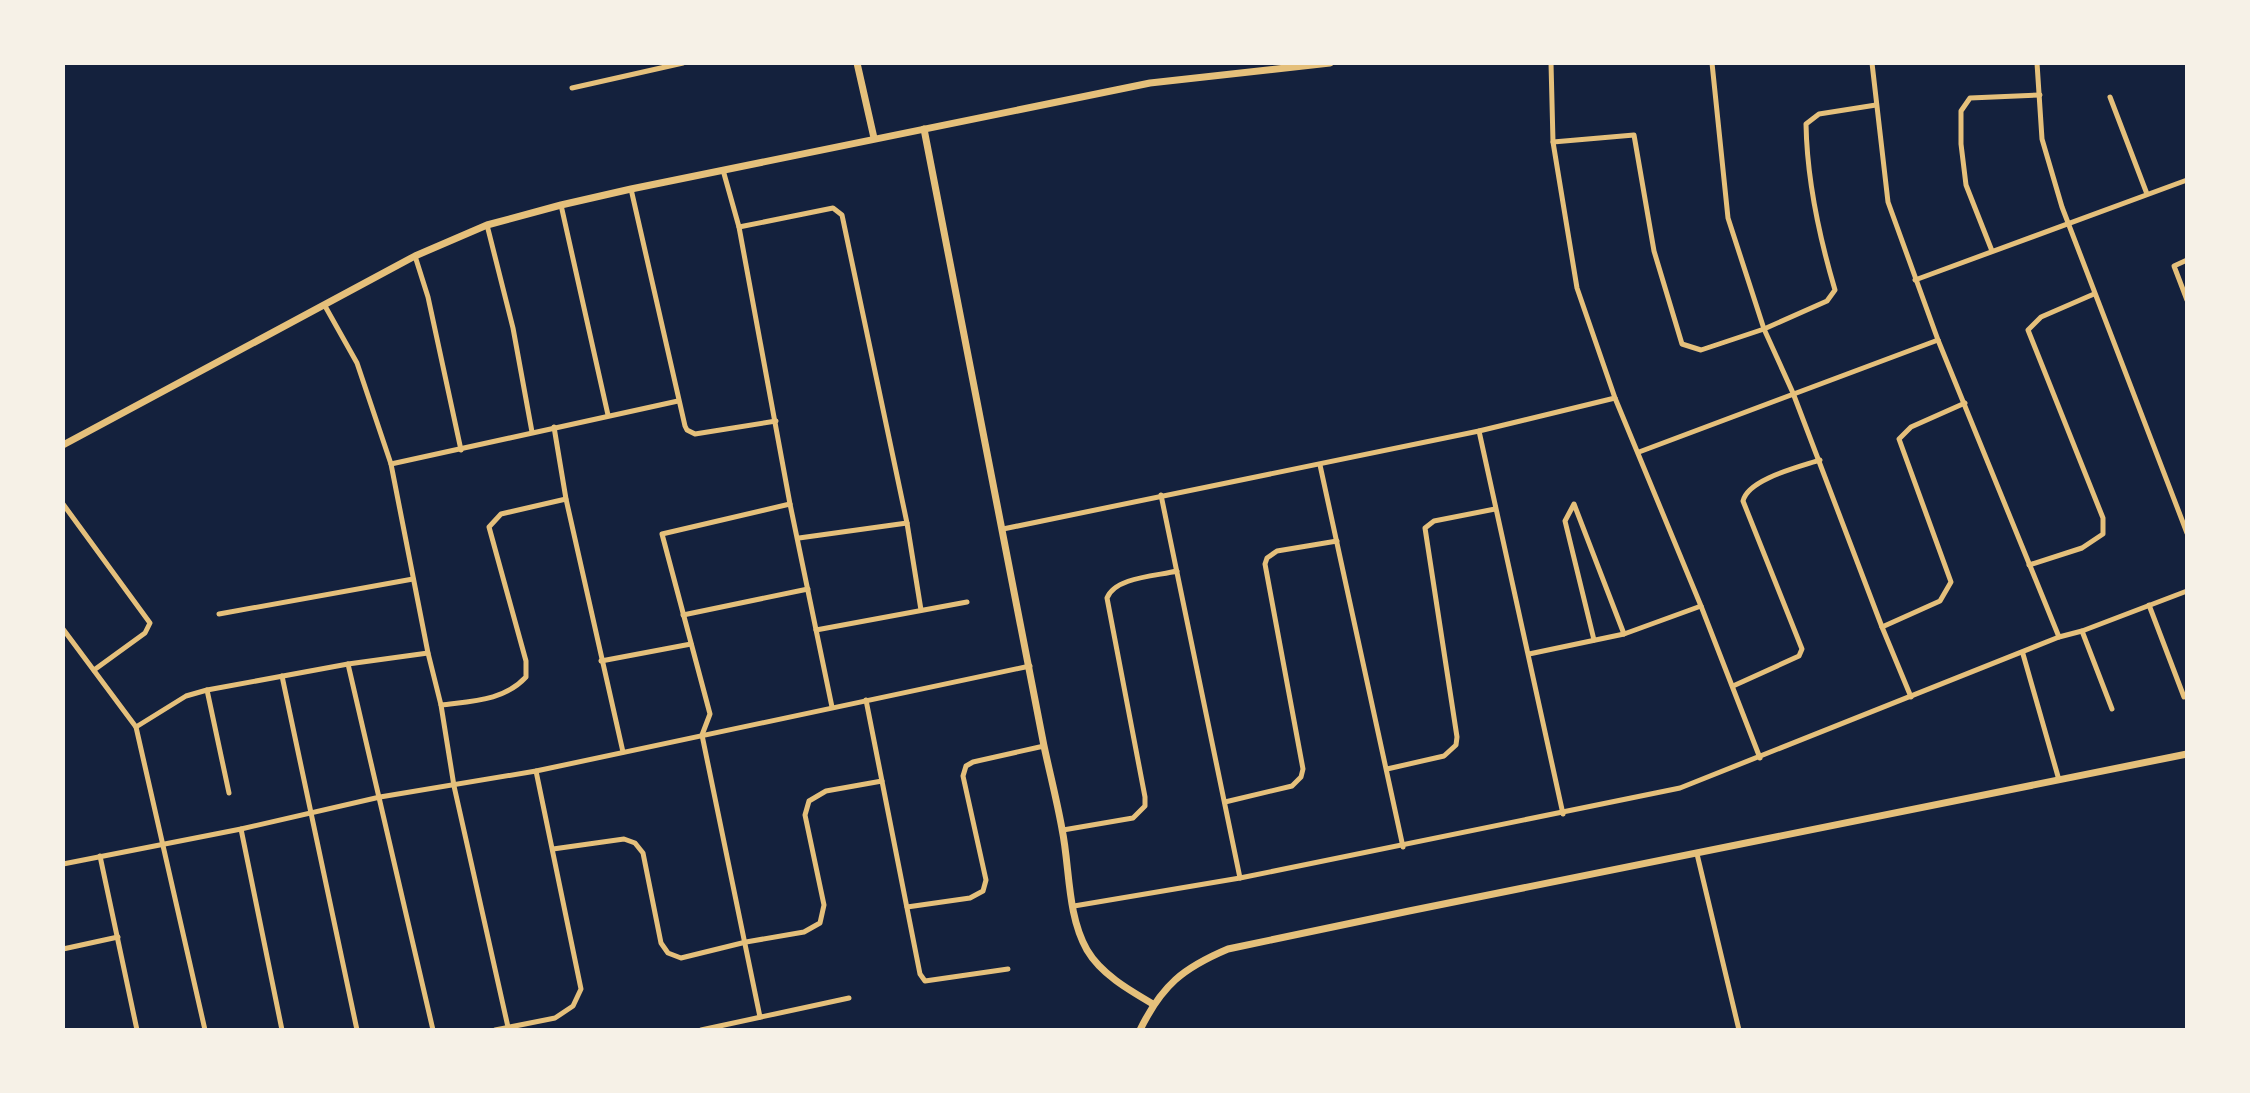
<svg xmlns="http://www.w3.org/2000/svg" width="2250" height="1093" font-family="'Playfair Display',serif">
<rect width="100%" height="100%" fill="#14213d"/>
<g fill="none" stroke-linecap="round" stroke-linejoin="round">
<g stroke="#e5c07b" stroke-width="5">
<polyline points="1551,63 1553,142 1577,288 1615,398 1701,606 1760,758"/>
<polyline points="1712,63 1728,218 1764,329 1793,393 1882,627 1911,697"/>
<polyline points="1872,63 1888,202 1938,340 2059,637"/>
<polyline points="2037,63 2042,139 2062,207 2187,533"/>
<polyline points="572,88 683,63"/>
<polyline points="2110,97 2147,194"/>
<path d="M 1553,142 L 1634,135 L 1654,251 L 1682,344 L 1701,350 L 1764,329 L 1827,301 L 1835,290 C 1819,236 1807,181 1806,124 L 1819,114 L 1876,105"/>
<polyline points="723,170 739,227 790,504 832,707"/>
<polyline points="631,189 685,426 687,430 695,434 776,421"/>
<polyline points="561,205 608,415"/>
<polyline points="487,225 513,328 532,432"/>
<polyline points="739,227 833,208 842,215 907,523 799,538"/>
<polyline points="1992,251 1966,185 1961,144 1961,111 1970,98 2040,95"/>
<polyline points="415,256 428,297 461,450"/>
<polyline points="2187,260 2174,266 2187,300"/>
<polyline points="1915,280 2187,180"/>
<polyline points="325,306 357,363 391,464 428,653 441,705 454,786 508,1027"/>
<polyline points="554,427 566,499 623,752"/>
<polyline points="1479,431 1563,814"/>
<polyline points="1639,452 1938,340"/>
<polyline points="391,464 678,401"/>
<polyline points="1320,465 1403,847"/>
<polyline points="1161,495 1240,878"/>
<polyline points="63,504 150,623 145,633 94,670"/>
<polyline points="907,523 921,610"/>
<polyline points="1003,529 1479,431 1615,398"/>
<polyline points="2029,565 2082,548 2103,534 2103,518 2028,330 2041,317 2094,294"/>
<polyline points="2149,605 2184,697"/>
<polyline points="219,614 413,579"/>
<polyline points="683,615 808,589"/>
<polyline points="1882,627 1940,601 1951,582 1899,439 1911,427 1965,403"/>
<polyline points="63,629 136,727 205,1030"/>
<polyline points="816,630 967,602"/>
<polyline points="2082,631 2112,709"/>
<polyline points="1594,640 1565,521 1574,504 1624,634"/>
<polyline points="1529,654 1624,634 1701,606"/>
<polyline points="2023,654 2059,780"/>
<polyline points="601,661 691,644"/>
<polyline points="348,664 433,1030"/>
<polyline points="282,676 357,1030"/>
<path d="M 1733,686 L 1799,656 L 1802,649 L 1743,501 C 1748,479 1799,467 1820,460"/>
<polyline points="207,690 229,793"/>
<polyline points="866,700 920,974 925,981 1008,969"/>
<path d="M 441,705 C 471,701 504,701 526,677 L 526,661 L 489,527 L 501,514 L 566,499"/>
<polyline points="136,727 186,696 207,690 348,664 428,653"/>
<polyline points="1387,769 1444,756 1456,745 1457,737 1425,528 1434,521 1495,509"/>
<polyline points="1225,802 1292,786 1301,777 1303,769 1265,564 1267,558 1277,551 1337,541"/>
<polyline points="241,829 282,1030"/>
<path d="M 1063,830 L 1133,818 L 1145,806 L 1145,797 L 1107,598 C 1115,577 1157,576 1177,571"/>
<polyline points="553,849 624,839 635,843 643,853 661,943 668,953 681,958 746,942 804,932 820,923 824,905 805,815 809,801 826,791 882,781"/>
<polyline points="1697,854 1739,1030"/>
<polyline points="100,856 137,1030"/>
<polyline points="63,864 241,829 380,797 536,771 1030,666"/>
<polyline points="1074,906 1240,878 1680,788 2059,637 2082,631 2187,591"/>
<polyline points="907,907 970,898 983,891 986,880 963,776 966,766 973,762 1044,746"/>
<polyline points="63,949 118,937"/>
<polyline points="760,1017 702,735 710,714 662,534 790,504"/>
<polyline points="495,1030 555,1018 573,1006 581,989 536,771"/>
<polyline points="701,1030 849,998"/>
</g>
<g stroke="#e5c07b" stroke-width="7">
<polyline points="857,63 874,138"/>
<path d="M 924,129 L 1044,746 C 1050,774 1057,801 1062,829 C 1070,868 1067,915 1087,950 C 1101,974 1129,990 1153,1004"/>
<polyline points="63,445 415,256 487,225 561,205 631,189 1150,83 1330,63"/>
<path d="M 1140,1030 C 1162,985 1183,968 1228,949 L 1409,911 L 2187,754"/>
</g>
</g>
<rect width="2250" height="1093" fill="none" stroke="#f6f1e7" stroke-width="130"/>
</svg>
